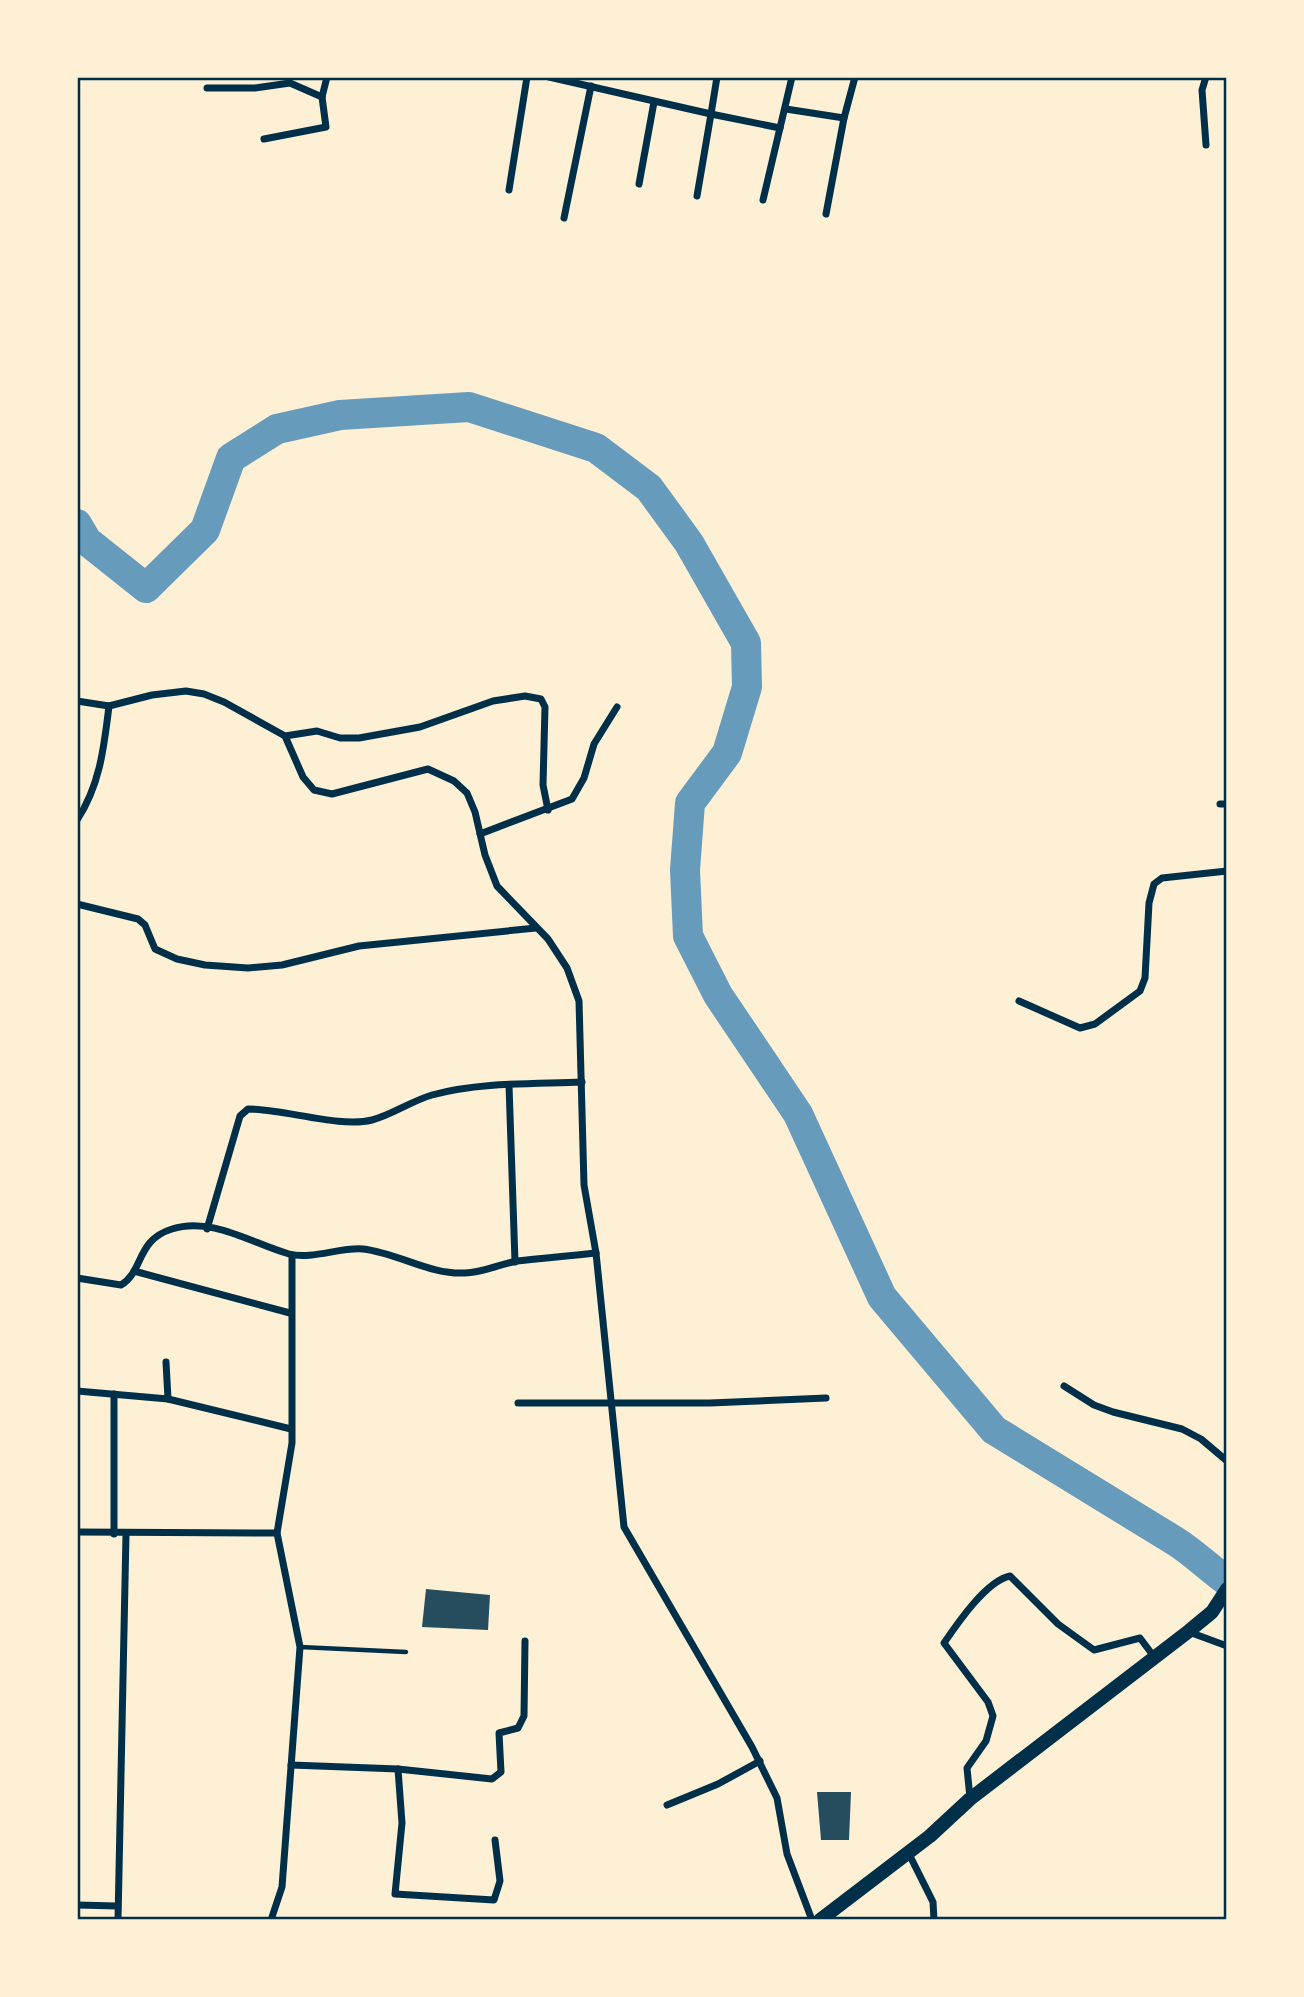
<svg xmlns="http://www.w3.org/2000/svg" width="1304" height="1997" font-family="Georgia,serif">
<rect width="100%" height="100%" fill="#fdf0d5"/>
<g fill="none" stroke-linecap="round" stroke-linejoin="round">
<path stroke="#669bbc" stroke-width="30" d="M 77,524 L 87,541 L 146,588 L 205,530 L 231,458 L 277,429 L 340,415 L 469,407 L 596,448 L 649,488 L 689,543 L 746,643 L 747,687 L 727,753 L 690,803 L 685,870 L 688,936 L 718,995 L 798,1114 L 882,1297 L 994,1430 L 1175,1541 C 1194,1553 1209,1568 1227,1581"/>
</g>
<g fill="#264d5e">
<polygon points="426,1589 490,1595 488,1630 422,1627"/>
<polygon points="817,1792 851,1792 849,1840 821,1840"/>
</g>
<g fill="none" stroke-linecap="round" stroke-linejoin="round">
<polyline stroke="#003049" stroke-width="4.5" points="300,1647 406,1652"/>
<g stroke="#003049" stroke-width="7">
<polyline points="549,77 711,114 717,77"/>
<polyline points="207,88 255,88 290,83 322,97"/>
<polyline points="786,109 844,118 855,77"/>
<polyline points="264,139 326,127 322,97 327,77"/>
<polyline points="1206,145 1202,90 1206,77"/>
<polyline points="639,184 654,102"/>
<polyline points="509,190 527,77"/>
<polyline points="697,196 711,114 780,128"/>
<polyline points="763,200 792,77"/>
<polyline points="826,214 844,118"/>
<polyline points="564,218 591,86"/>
<polyline points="77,701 109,706 152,695 186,691 204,694 224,702 285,736 303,777 314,790 332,794 428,769 454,781 467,793 475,812 485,855 497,886 548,939 567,968 579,1001 584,1185 596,1253 624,1527 752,1747 777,1798 787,1854 812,1920"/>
<polyline points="285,736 317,731 340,738 359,738 420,727 493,701 525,696 541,699 545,707 543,785 548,810"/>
<polyline points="1220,804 1227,804"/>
<path d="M 77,820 C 100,785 104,747 109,706"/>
<polyline points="480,834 572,799 584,778 594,744 617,707"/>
<polyline points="77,904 138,919 145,925 155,949 177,959 205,965 248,968 282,965 359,946 536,928"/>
<polyline points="1019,1001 1080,1028 1095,1024 1140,991 1145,978 1149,903 1154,884 1162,878 1227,871"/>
<polyline points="509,1085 515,1262"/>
<path d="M 207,1229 L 240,1116 L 248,1109 C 285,1109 339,1128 372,1120 C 392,1115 411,1101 432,1095 C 479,1082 533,1084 582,1082"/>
<polyline points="134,1271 290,1313"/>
<path d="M 77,1278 L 121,1285 C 144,1271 136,1240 172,1229 C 211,1216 253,1244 289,1254 C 312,1260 340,1247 363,1249 C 398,1253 430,1275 465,1273 C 482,1273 500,1264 517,1261 C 543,1258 570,1256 596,1253"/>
<polyline points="1064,1386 1094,1405 1113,1412 1182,1429 1201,1439 1227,1461"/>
<polyline points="77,1391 168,1399 166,1362"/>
<polyline points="168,1399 291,1429"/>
<polyline points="518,1403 710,1403 826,1398"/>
<polyline points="77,1532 277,1533"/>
<polyline points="114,1534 114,1394"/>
<polyline points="1189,1632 1227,1646"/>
<polyline points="291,1765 398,1769 492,1779 501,1772 499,1733 518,1728 524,1716 525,1641"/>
<polyline points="398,1769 402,1823 395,1894 494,1900 500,1881 495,1840"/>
<path d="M 970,1798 L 967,1768 L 986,1741 L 993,1716 L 988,1702 L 944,1643 C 957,1624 986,1581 1010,1576 L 1058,1624 L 1094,1650 L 1140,1638 L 1155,1658"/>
<polyline points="667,1805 718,1784 760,1761"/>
<polyline points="908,1852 933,1902 934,1920"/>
<polyline points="77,1905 117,1906"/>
<polyline points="118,1920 126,1534"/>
<polyline points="271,1920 282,1887 300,1647 277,1533 292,1443 292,1255"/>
</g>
<polyline stroke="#003049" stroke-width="14" points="820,1920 930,1836 970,1799 1189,1631 1212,1612 1227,1589"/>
</g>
<rect width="1304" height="1997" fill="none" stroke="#fdf0d5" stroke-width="158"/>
<rect x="79" y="79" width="1146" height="1839" fill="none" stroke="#003049" stroke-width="2.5"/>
</svg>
